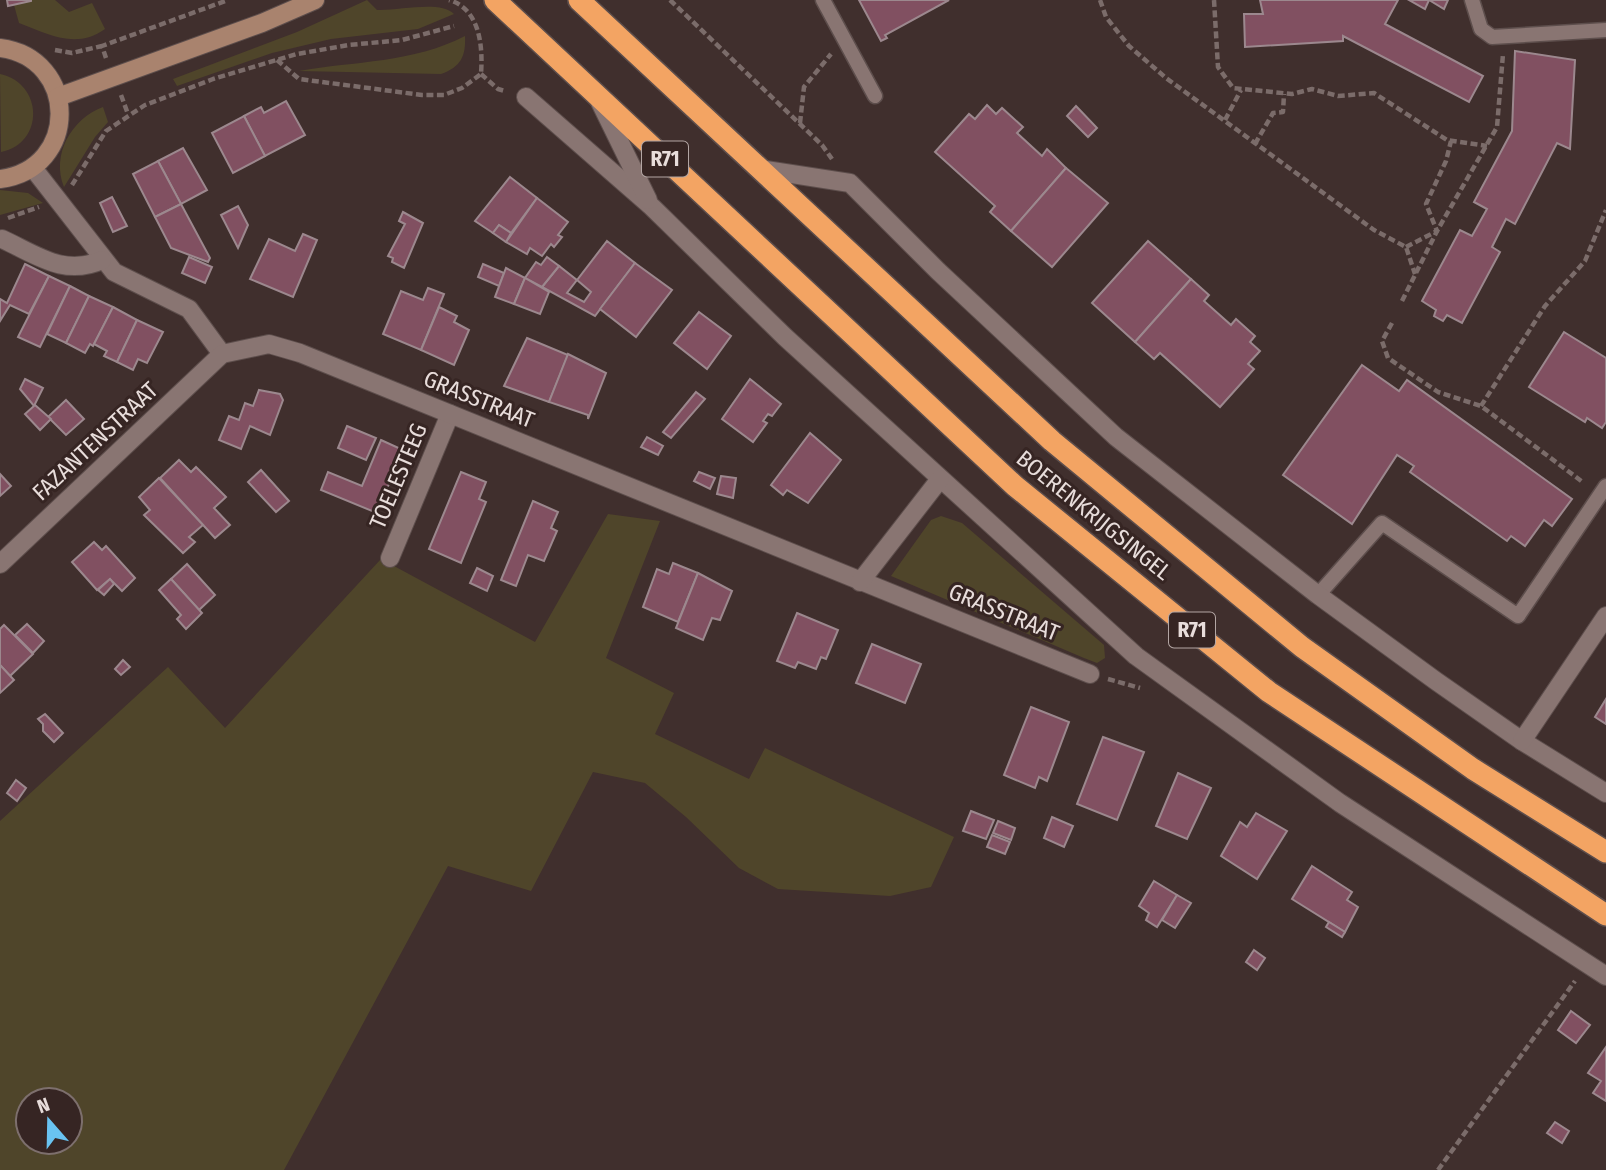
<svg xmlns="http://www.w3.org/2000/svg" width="1606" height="1170" font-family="'Fira Sans Condensed',sans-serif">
  <rect width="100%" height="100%" fill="#402f2d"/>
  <g fill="#4f452a" fill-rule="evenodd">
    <path d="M31,0H55L69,12L92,3L105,29C76,50 48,34 19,23L14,5Z"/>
    <path d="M367,0L377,10C399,11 440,0 454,14L418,29L331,39L272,53L177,86L173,79L297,32Z"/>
    <path d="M465,36C466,56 461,67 441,74L299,71C355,61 413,63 465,36Z"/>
    <path d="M0,74C43,83 45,143 1,152Z"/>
    <path d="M103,107L108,122L95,137L64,187C51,155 71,119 103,107Z"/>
    <path d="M0,190L28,193L43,203L0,215Z"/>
    <path d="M608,514L660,521L606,658L674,693L655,734L749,779L765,748L954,837L931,887L890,896L778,889L739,868L686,817L645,783L593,772L531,891L448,866L284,1170H0V821L168,667L225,728L381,559L535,642ZM28,1100H70V1142H28Z"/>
    <path d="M941,516L962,523L1104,645L1105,658L1097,663L1084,658L891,576L931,520Z"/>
  </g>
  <g fill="#815061" stroke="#9c888e" stroke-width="2" fill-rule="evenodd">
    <path d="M7,0H31V1L8,6Z"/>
    <path d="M859,0H949L885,35L887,38L881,41Z"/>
    <path d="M1260,0H1398L1385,24L1483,76L1469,102L1343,36V41L1245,47L1244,14H1263Z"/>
    <path d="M1409,0H1448L1444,9L1429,0L1425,9Z"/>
    <path d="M1515,51L1575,60L1570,149L1557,143L1515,224L1506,219L1492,247L1500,252L1462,323L1447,315L1443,321L1434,316L1436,310L1422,301L1460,230L1472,236L1487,209L1474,202L1512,131Z"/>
    <path d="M286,101L305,135L265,156L244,116L261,107L264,113Z"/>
    <path d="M987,105L996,114L1002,108L1023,127L1017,133L1042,156L1047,149L1066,168L1011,231L990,212L995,206L935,152L969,114L975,119Z"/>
    <path d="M1076,106L1097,128L1088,137L1067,116Z"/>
    <path d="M244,116L265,156L233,173L212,133Z"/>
    <path d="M183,148L207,190L181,204L158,161Z"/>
    <path d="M158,161L181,204L155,217L133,174Z"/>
    <path d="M1066,168L1108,203L1052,267L1011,231Z"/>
    <path d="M510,177L537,198L511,233L499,225L493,233L475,221Z"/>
    <path d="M112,197L127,226L113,232L100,203Z"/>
    <path d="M537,198L568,222L558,235L562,237L554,247L551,244L542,256L530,248L527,254L506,242Z"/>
    <path d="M181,204L210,258L208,262L171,248L155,217Z"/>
    <path d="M238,206L248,225L238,248L221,215Z"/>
    <path d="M403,212L423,223L404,268L392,262L393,258L388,256L405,224L399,221Z"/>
    <path d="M499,225L511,233L506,242L493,233Z"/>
    <path d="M303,234L317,240L293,297L250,279L269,239L295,251Z"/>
    <path d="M607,241L635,263L595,316L542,287L559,266L577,280ZM577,280L591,292L584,302L567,293Z"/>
    <path d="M1148,241L1191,279L1135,342L1092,303Z"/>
    <path d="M189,257L212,267L205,283L182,273Z"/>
    <path d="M547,257L559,266L542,287L525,278L536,262L541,265Z"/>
    <path d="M635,263L672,290L636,337L600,309Z"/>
    <path d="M25,264L49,276L29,314L10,305L0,321V299L7,303Z"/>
    <path d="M483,264L504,273L499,286L478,277Z"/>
    <path d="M506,268L525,278L514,304L495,297Z"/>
    <path d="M49,276L70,286L40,347L18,337Z"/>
    <path d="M525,278L549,292L540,314L514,304Z"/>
    <path d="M1191,279L1209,295L1204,301L1231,325L1236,319L1255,336L1250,342L1260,351L1248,364L1254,369L1220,407L1160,353L1154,359L1135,342Z"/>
    <path d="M70,286L89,296L66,343L47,334Z"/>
    <path d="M428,288L444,294L421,350L383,334L401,291L423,300Z"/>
    <path d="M89,296L113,307L93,346L90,344L85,353L66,343Z"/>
    <path d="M113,307L137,320L117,362L104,356L107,351L94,344Z"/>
    <path d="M439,307L457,316L454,322L469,330L454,365L421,350Z"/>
    <path d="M699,312L731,336L707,369L674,343Z"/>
    <path d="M137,320L163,332L147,363L138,359L133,370L117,362Z"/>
    <path d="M1564,332L1606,358V422L1602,428L1587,418L1585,422L1529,387Z"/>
    <path d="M527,338L568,355L549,402L504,386Z"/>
    <path d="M568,354L606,373L588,419V415L549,402Z"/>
    <path d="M1362,365L1399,391L1407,380L1572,499L1552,526L1544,520L1525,546L1511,536L1507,541L1410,472L1414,466L1397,455L1352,524L1283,475Z"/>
    <path d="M25,379L43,388L34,406L20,389Z"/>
    <path d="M750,379L781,404L772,416L768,414L763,421L767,423L753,442L722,419Z"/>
    <path d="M259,390L280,394L283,400L270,435L250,426L241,449L219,440L229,416L239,420L245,403L253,406Z"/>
    <path d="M696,392L705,399L671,438L663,432Z"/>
    <path d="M66,400L84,419L66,435L48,417Z"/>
    <path d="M35,405L51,419L40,430L25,414Z"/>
    <path d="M347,426L376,438L366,460L338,448Z"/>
    <path d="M810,433L841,460L808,503L787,490L783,495L771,485Z"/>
    <path d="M647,437L663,446L658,455L641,447Z"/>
    <path d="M381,440L403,450L377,513L321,490L328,472L362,486Z"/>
    <path d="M179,460L191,472L196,467L226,497L214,508L230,525L215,538L160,478Z"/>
    <path d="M261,470L289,501L276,512L248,482Z"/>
    <path d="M461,472L486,482L479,499L486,502L461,563L429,549Z"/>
    <path d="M699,472L715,478L710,489L694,481Z"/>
    <path d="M0,474L11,486L0,496Z"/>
    <path d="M721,476L736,478L733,498L717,494Z"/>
    <path d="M159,478L203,525L189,537L195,542L183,553L144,515L150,510L139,497Z"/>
    <path d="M533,501L558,512L551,528L557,531L544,561L528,555L516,586L501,580Z"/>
    <path d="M94,542L102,550L106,546L135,578L122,591L110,579L97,590L72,562Z"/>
    <path d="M673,563L698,573L678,622L643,607L657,569L669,574Z"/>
    <path d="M187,564L215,595L199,610L171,579Z"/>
    <path d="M477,568L493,576L487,591L470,583Z"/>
    <path d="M698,573L732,591L720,620L712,618L703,640L676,628Z"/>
    <path d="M110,579L114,584L104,595L98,590Z"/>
    <path d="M171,579L202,613L186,629L177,619L181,615L159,590Z"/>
    <path d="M797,613L838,630L826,659L821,657L816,669L798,662L795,668L777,661Z"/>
    <path d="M27,624L44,641L33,653L15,635Z"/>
    <path d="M4,625L33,654L10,676L0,665V629Z"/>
    <path d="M872,644L921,664L905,703L856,683Z"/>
    <path d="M123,660L130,667L121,675L115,669Z"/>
    <path d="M0,665L14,680L0,693Z"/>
    <path d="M1606,699V724L1595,717Z"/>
    <path d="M1031,707L1069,722L1047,781L1039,777L1035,788L1004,775Z"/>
    <path d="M45,714L63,733L54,742L43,731V724L38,719Z"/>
    <path d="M1103,737L1144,752L1117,820L1077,804Z"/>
    <path d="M1178,773L1211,788L1187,839L1156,826Z"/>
    <path d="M16,780L26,788L17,801L7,793Z"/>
    <path d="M971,811L994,820L986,839L963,831Z"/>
    <path d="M1256,813L1287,831L1257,879L1221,856L1240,822L1247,827Z"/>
    <path d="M1052,817L1073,826L1064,847L1044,838Z"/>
    <path d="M998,821L1015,828L1011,840L993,833Z"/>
    <path d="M992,835L1010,842L1005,854L987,847Z"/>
    <path d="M1312,866L1352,892L1347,900L1358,907L1345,932L1292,899Z"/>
    <path d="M1154,881L1177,895L1157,927L1146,920L1149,913L1139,906Z"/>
    <path d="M1177,895L1191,903L1175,928L1162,920Z"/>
    <path d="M1329,922L1345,932L1342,937L1326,927Z"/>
    <path d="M1254,950L1265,958L1257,970L1246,962Z"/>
    <path d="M1571,1011L1590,1025L1576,1043L1558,1030Z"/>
    <path d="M1606,1047V1101L1593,1093L1601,1081L1588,1073Z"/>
    <path d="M1555,1122L1569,1131L1562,1143L1547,1133Z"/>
  </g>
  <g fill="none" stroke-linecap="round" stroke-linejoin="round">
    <defs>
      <g id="lane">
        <path d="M823,0L875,96"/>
        <path d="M1472,0L1481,29L1492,37L1606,30"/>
        <path d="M1318,595L1382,523L1518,616L1606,486"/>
      </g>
      <g id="street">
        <path d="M526,97L652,207L785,337L1136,656L1340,803L1606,976"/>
        <path d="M600,102L648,200"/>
        <path d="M33,168L114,272L189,309L222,354"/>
        <path d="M760,169L850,183L938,271L1116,437L1318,595L1436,681L1522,741L1606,793"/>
        <path d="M2,239C37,255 64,277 102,260"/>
        <path d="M390,558L450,414"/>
        <path d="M0,564L222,354L269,344L300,353L1090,674"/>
        <path d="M860,582L940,479"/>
        <path d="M1522,741L1606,616"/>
      </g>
      <g id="secondary">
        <path d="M0,48C79,58 80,169 0,179"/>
        <path d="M58,97L262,23L315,0"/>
      </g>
      <g id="highway">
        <path d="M495,0L1015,486L1269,692L1606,915"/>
        <path d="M579,0L1052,441L1302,647L1473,769L1606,852"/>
      </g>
    </defs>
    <use href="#lane" stroke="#5d4e4c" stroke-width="17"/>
    <use href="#street" stroke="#5d4e4c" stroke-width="20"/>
    <use href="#secondary" stroke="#5d4e4c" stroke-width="20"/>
    <use href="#highway" stroke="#5d4e4c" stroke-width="24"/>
    <g stroke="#7b6c6a" stroke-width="4.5" stroke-dasharray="7 3.5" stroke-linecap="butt">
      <path d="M670,0L822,145L832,159"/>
      <path d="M1100,0L1106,17L1129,46L1166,78L1374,230L1406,247L1415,274"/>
      <path d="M1214,0L1218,67L1233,88L1292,94L1312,89L1338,96L1374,93L1447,140L1487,146"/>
      <path d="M55,50L72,53L102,46"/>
      <path d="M106,58L102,46L228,0"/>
      <path d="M277,60L299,79L422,95H444L462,88L481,74C483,46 480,9 449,0"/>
      <path d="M481,74L498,89L505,91"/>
      <path d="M121,95L128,114"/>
      <path d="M1225,120L1241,90"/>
      <path d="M800,123L804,87L831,54"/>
      <path d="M1255,144L1273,113L1283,112L1284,94"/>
      <path d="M72,185L106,131L145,105L213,79L297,54L349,45L402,40L454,26"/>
      <path d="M8,218L39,207"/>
      <path d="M1406,247L1437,231L1426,204L1446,161L1451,141"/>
      <path d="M1402,301L1437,231L1497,127L1503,54"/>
      <path d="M1392,323L1382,341L1388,358L1438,392L1481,406L1584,483"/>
      <path d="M1481,406L1545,306L1585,261L1606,210"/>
      <path d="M1108,679L1140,688"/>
      <path d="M1438,1170L1575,981"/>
    </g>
    <use href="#lane" stroke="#897572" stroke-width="14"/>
    <use href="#street" stroke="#897572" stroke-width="18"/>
    <use href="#secondary" stroke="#a9836e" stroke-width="18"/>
    <use href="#highway" stroke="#f3a463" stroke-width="21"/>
  </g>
  <g text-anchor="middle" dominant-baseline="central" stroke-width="6" stroke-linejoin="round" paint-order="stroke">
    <g fill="#362523" stroke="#b3a6a4" stroke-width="2">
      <rect x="642" y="141.5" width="46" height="35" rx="5"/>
      <rect x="1169" y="612.5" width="46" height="35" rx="5"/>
    </g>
    <g font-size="21" font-weight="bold" fill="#e8dddb">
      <text x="665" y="159">R71</text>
      <text x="1192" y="630">R71</text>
    </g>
    <g font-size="23" fill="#e8dddb" stroke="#362523">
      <text transform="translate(479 399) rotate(22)">GRASSTRAAT</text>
      <text transform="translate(95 441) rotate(-43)">FAZANTENSTRAAT</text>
      <text transform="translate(398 476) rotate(-67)">TOELESTEEG</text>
      <text transform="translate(1094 515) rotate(39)">BOERENKRIJGSINGEL</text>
      <text transform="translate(1004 612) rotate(22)">GRASSTRAAT</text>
    </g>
  </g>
  <g transform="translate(49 1121) rotate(340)"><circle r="33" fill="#362523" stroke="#7d6f6d" stroke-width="2"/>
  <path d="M0-5L12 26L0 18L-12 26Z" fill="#69c3f1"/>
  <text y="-10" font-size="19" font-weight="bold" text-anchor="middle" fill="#e8dddb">N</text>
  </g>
</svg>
